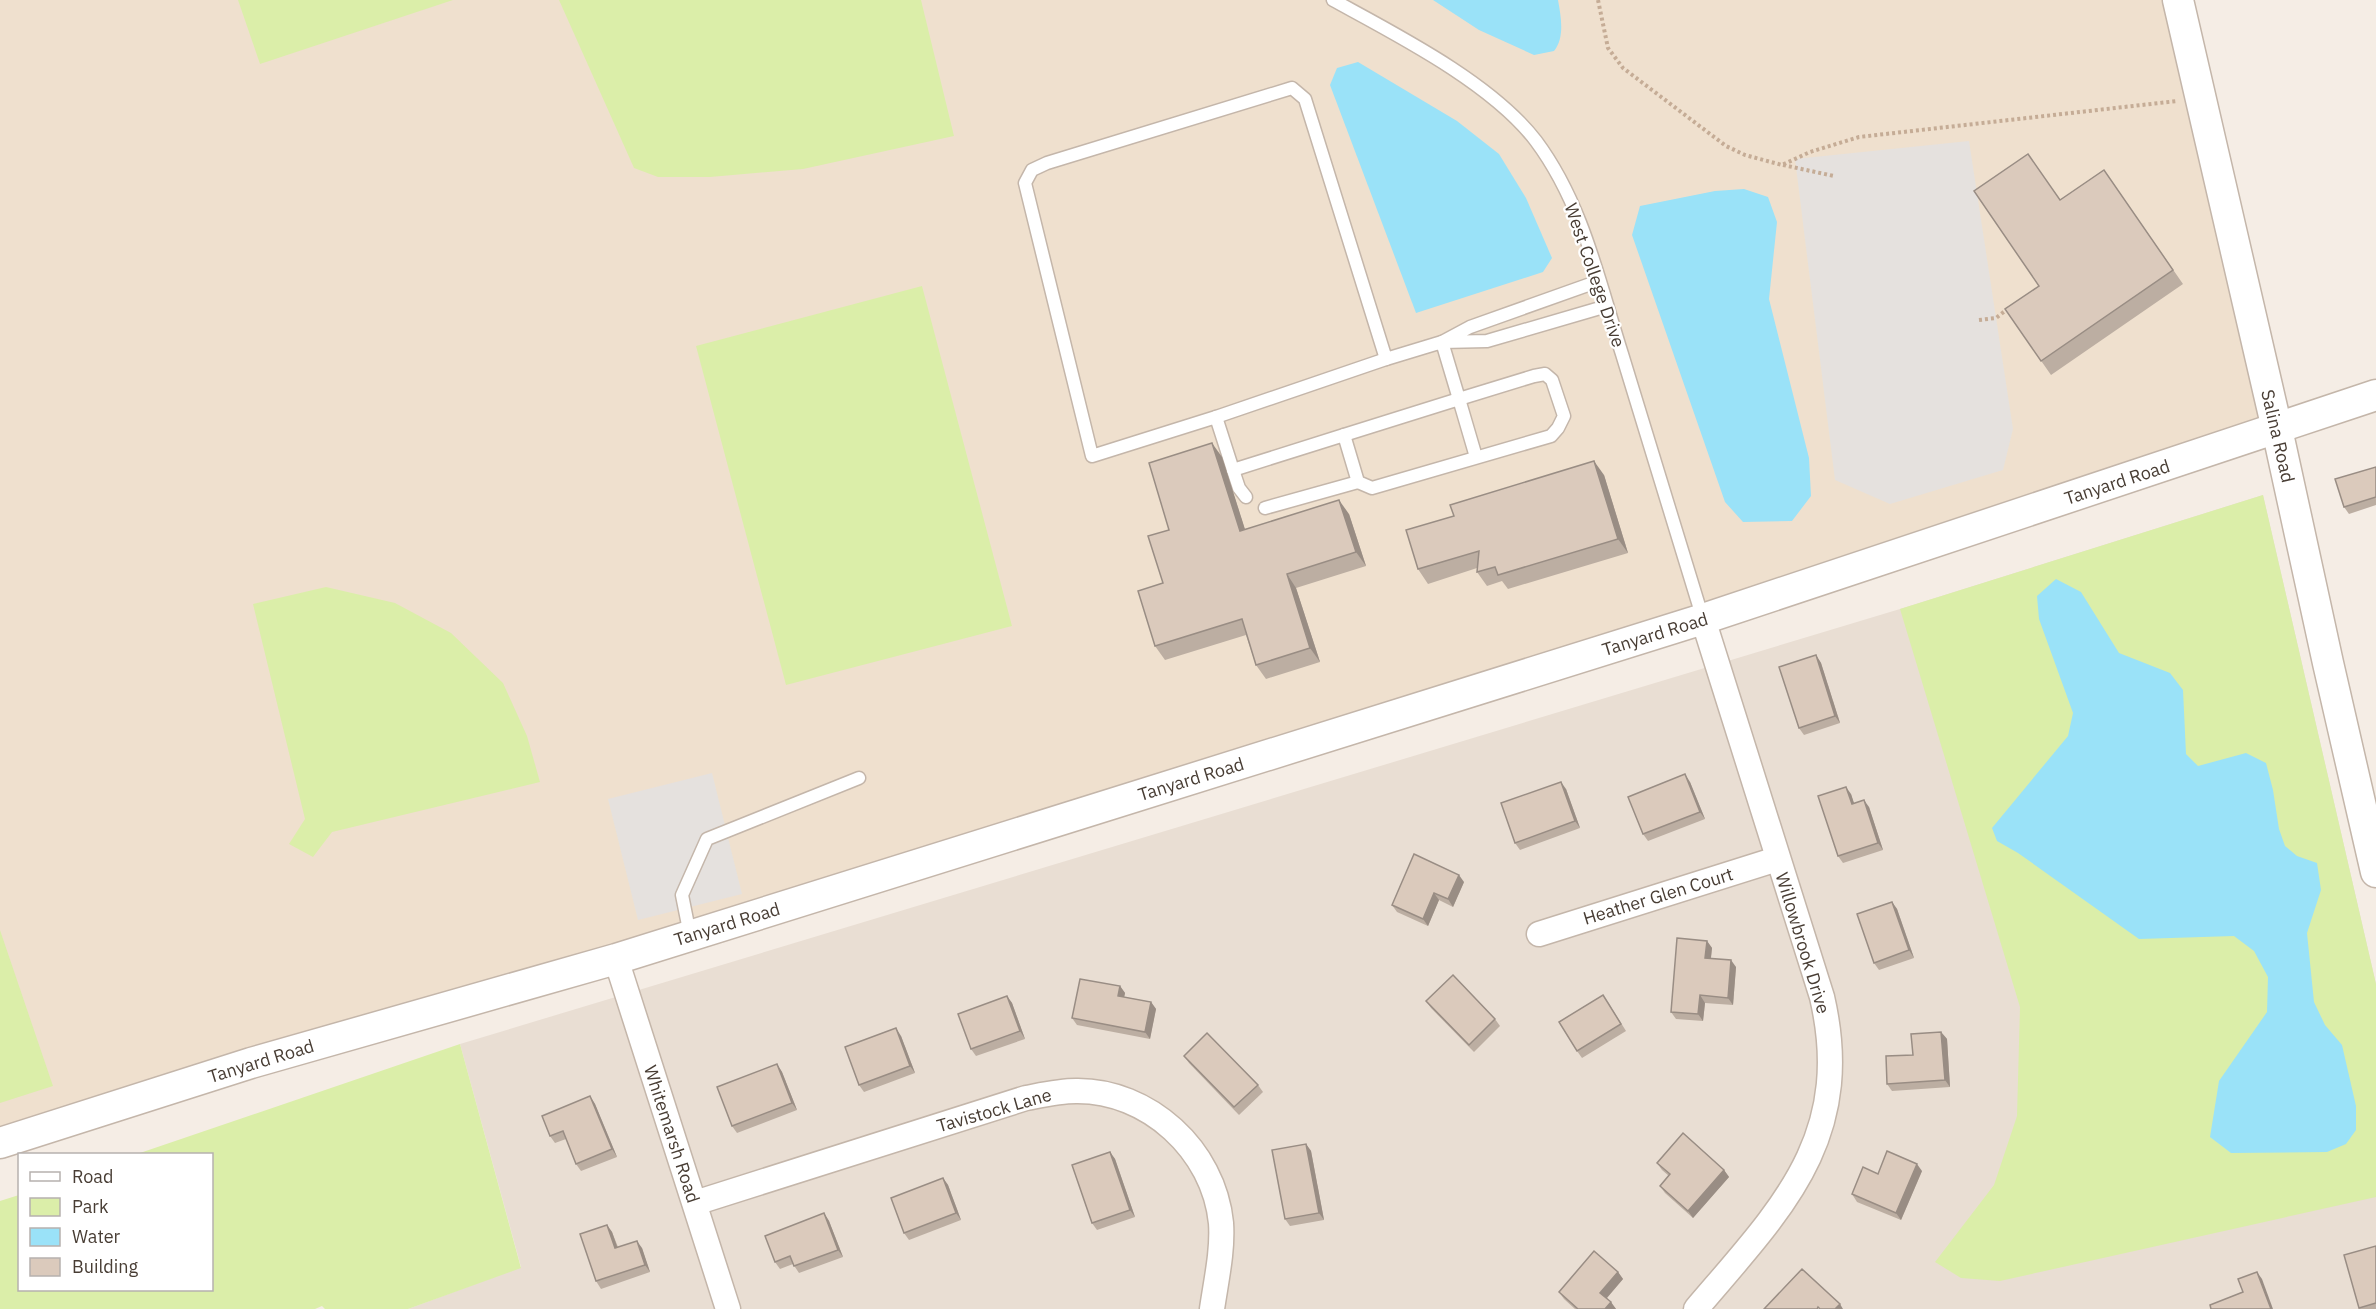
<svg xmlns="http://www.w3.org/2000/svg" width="2376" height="1309" font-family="'IBM Plex Sans',sans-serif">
  <rect width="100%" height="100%" fill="#f5ede5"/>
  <path fill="#e9ded3" d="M2263,495L2376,984V1309H408L521,1267L460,1044L1900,609Z"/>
  <path fill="#efe0ce" d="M0,0H2178L2277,429L0,1144Z"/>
  <g fill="#dbeea9">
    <path d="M238,0H453L260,64Z"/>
    <path d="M559,0H921L954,136L803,169L710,177H658L634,168Z"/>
    <path d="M922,286L1012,626L786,685L696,346Z"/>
    <path d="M2263,495L2376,984V1197L2000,1281L1961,1278L1935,1262L1994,1185L2017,1116L2020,1007L1900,609Z"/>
    <path d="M326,587L395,603L451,633L503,683L527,736L540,782L332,832L313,857L289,844L305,819L253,604Z"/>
    <path d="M0,930L53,1086L0,1103Z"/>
    <path d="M460,1044L521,1268L408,1309H325L322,1306L315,1309H0V1201L19,1195L20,1290H212V1154H137Z"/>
  </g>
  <g fill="#e5e1de">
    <path d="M1969,141L2013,429L2003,470L1890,504L1835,480L1795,159Z"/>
    <path d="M712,773L742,894L638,920L608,799Z"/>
  </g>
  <g fill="#9ae2f8">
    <path d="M1433,0H1558C1561,17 1565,37 1554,51L1534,55L1479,30Z"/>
    <path d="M1358,62L1457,121L1499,154L1526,198L1552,258L1543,272L1416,313L1330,85L1337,68Z"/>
    <path d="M1744,189L1768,197L1777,222L1769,299L1809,458L1811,496L1792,521L1743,522L1725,502L1632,235L1640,206L1715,191Z"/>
    <path d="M2056,579L2081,592L2119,653L2170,673L2183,690L2186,754L2198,766L2246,753L2266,763L2273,790L2279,829L2285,846L2297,856L2317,863L2321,890L2307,933L2314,1002L2325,1025L2342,1045L2356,1106V1130L2346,1144L2327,1152L2231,1153L2210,1137L2219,1081L2267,1012L2268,977L2254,951L2234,936L2139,939L2018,853L1997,841L1992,828L2068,736L2073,713L2039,619L2037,596Z"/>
  </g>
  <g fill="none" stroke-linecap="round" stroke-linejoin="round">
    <defs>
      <g id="service">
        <path d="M1333,0C1397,35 1492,83 1536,141C1583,204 1599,282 1622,354C1649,443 1676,531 1703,619"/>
        <path d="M1292,88L1305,99L1386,359L1442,342L1459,399L1534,376L1545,374L1552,380L1564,416L1558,428L1551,436L1372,488L1358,482L1344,435L1233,470L1216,417L1092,456L1025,183L1032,170L1047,163Z"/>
        <path d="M1599,281L1470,327L1442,342L1487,341L1607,306"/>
        <path d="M1216,417L1386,359"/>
        <path d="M1344,435L1459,399L1476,457"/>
        <path d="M1233,470L1239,488L1246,497"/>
        <path d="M1265,508L1358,482"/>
        <path d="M690,935L682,895L707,839L859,778"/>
      </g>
      <g id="minor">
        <path d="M1539,934L1777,859"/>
        <path d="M616,959L728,1309"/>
        <path d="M695,1203L1026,1098C1042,1095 1059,1091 1076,1091C1148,1090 1214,1150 1221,1223C1223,1251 1216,1281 1212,1309"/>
        <path d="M1696,1309C1780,1210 1855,1139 1822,997L1703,619"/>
      </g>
      <g id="tertiary">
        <path d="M2178,0L2277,429L2328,663L2376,872"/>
        <path d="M0,1143L251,1063L616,959L1703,619L2376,395"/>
      </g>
    </defs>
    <use href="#service" stroke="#c4b6aa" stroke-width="15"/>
    <use href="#minor" stroke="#c4b6aa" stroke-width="27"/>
    <use href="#tertiary" stroke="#c4b6aa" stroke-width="33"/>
    <g stroke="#c5ac96" stroke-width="4" stroke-dasharray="3 3" stroke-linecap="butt">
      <path d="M1598,0L1608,48L1623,68L1726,146L1745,155L1782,165L1810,152L1859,137L2177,101"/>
      <path d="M1783,165L1834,176"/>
      <path d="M1979,320L1996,318L2010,307"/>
    </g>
    <use href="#service" stroke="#fff" stroke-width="12"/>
    <use href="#minor" stroke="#fff" stroke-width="24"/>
    <use href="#tertiary" stroke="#fff" stroke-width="30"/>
  </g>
  <g fill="#bcaea2">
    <path d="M2104,170L2183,284L2051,375L2005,309L2039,286L2060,200Z"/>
    <path d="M1222,457L1245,530L1349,514L1366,566L1296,588L1320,662L1266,679L1256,665L1246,635L1165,660L1155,646L1169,530Z"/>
    <path d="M2376,467V505L2349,514L2344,507Z"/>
    <path d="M1604,475L1628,553L1508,589L1502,581L1487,586L1477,572V568L1428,584L1418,569Z"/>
    <path d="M1816,655L1821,663L1840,723L1804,735L1799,728Z"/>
    <path d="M1690,782L1705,819L1648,841L1643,834Z"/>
    <path d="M1566,789L1580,828L1520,850L1515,843Z"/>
    <path d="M1851,794L1854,804L1869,807L1883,850L1843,863L1838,856Z"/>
    <path d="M1464,882L1453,907L1439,900L1428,926L1397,912L1392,905Z"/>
    <path d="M1892,902L1897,909L1914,958L1879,970L1874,963Z"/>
    <path d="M1707,941L1712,948L1711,958L1736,967L1733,1005L1705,1003L1703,1021L1676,1019L1671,1012Z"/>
    <path d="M1120,986L1125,993L1124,997L1151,1002L1156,1009L1150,1039L1077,1025L1072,1018Z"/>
    <path d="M1007,996L1012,1003L1025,1039L976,1056L971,1049Z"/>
    <path d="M1426,1001L1495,1019L1500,1026L1474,1052L1431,1008Z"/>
    <path d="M1608,1002L1626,1031L1582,1058L1577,1051Z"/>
    <path d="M1941,1032L1947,1039L1950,1087L1892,1091L1887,1084L1913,1055Z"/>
    <path d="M901,1036L915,1073L864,1092L859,1085Z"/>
    <path d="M1184,1056L1258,1085L1263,1092L1239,1115L1189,1063Z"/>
    <path d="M777,1064L782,1072L797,1110L737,1133L732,1126Z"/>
    <path d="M590,1096L595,1104L617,1157L581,1171L576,1164L566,1139L555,1143L550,1136Z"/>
    <path d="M1306,1144L1311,1151L1324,1220L1290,1226L1285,1219Z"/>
    <path d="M1110,1152L1115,1159L1135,1217L1097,1230L1092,1223Z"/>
    <path d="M1657,1163L1724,1170L1729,1177L1693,1218L1665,1193L1660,1186L1669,1176L1662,1170Z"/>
    <path d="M1922,1171L1901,1220L1857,1202L1852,1194L1878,1174Z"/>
    <path d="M943,1178L948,1185L961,1220L909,1240L904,1233Z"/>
    <path d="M824,1213L829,1221L843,1257L799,1273L793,1264L780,1269L775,1262Z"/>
    <path d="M607,1225L612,1232L618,1247L642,1248L650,1272L601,1289L596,1281Z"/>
    <path d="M2376,1246V1309H2359V1308Z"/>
    <path d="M1618,1272L1623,1279L1607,1298L1616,1309H1575L1564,1299L1559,1292Z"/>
  </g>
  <g fill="#998d84">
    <path d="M1212,443L1222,457L1250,545L1240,531Z"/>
    <path d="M1594,461L1604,475L1628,553L1618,539Z"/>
    <path d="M1339,500L1349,514L1366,566L1356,552Z"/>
    <path d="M1287,574L1296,588L1320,662L1310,648Z"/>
    <path d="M1816,655L1821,663L1840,723L1835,716Z"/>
    <path d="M1685,774L1690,782L1705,819L1700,812Z"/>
    <path d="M1561,782L1566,789L1580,828L1575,821Z"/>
    <path d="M1846,787L1851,794L1857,812L1852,804Z"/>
    <path d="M1864,800L1869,807L1883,850L1878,843Z"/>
    <path d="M1459,875L1464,882L1453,907L1448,899Z"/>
    <path d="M1434,893L1439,900L1428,926L1423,919Z"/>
    <path d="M1892,902L1897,909L1914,958L1909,950Z"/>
    <path d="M1707,941L1712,948L1710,965L1705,958Z"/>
    <path d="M1731,960L1736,967L1733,1005L1728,998Z"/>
    <path d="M1120,986L1125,993L1123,1003L1118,996Z"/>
    <path d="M1700,995L1705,1003L1703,1021L1698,1014Z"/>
    <path d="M1007,996L1012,1003L1025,1039L1020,1031Z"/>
    <path d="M1151,1002L1156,1009L1150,1039L1145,1032Z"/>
    <path d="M896,1028L901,1036L915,1073L910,1066Z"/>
    <path d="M1941,1032L1947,1039L1950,1087L1945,1080Z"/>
    <path d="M777,1064L782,1072L797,1110L792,1103Z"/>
    <path d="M590,1096L595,1104L617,1157L612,1149Z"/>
    <path d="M1306,1144L1311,1151L1324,1220L1319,1213Z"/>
    <path d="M1110,1152L1115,1159L1135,1217L1130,1210Z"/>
    <path d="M1917,1164L1922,1171L1901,1220L1896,1213Z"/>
    <path d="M1724,1170L1729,1177L1693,1218L1688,1211Z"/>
    <path d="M943,1178L948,1185L961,1220L956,1213Z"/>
    <path d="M824,1213L829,1221L843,1257L838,1250Z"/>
    <path d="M607,1225L612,1232L620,1255L615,1248Z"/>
    <path d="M637,1241L642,1248L650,1272L645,1265Z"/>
    <path d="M1618,1272L1623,1279L1605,1300L1600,1293Z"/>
    <path d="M2257,1272L2262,1279L2273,1309H2271Z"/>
    <path d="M1611,1302L1616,1309H1605Z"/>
    <path d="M1840,1304L1843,1309H1835Z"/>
  </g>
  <g fill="#dbcabc" stroke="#998d84" stroke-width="1.5">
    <path d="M2028,154L2060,200L2104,170L2173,270L2041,361L2005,309L2039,286L1974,191Z"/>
    <path d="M1212,443L1240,531L1339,500L1356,552L1287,574L1310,648L1256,665L1242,619L1155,646L1138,591L1163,583L1148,536L1169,530L1149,463Z"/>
    <path d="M1594,461L1618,539L1498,575L1495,567L1477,572L1479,551L1418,569L1406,530L1454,516L1450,505Z"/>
    <path d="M2376,467V497L2344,507L2335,479Z"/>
    <path d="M1816,655L1835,716L1799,728L1779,667Z"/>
    <path d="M1685,774L1700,812L1643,834L1628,797Z"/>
    <path d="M1561,782L1575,821L1515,843L1501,803Z"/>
    <path d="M1846,787L1852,804L1864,800L1878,843L1838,856L1818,796Z"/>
    <path d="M1414,854L1459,875L1448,899L1434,893L1423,919L1392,905Z"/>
    <path d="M1892,902L1909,950L1874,963L1857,914Z"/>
    <path d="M1677,938L1707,941L1705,958L1731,960L1728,998L1700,995L1698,1014L1671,1012Z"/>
    <path d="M1453,975L1495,1019L1469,1045L1426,1001Z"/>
    <path d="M1080,979L1120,986L1118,996L1151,1002L1145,1032L1072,1018Z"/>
    <path d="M1603,995L1621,1024L1577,1051L1559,1022Z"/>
    <path d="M1007,996L1020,1031L971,1049L958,1014Z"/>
    <path d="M896,1028L910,1066L859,1085L845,1047Z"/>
    <path d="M1941,1032L1945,1080L1887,1084L1886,1056L1913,1055L1911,1034Z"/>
    <path d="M1207,1033L1258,1085L1234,1107L1184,1056Z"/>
    <path d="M777,1064L792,1103L732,1126L717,1087Z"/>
    <path d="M590,1096L612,1149L576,1164L563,1131L550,1136L542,1116Z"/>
    <path d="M1683,1133L1724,1170L1688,1211L1660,1186L1670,1174L1657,1163Z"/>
    <path d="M1306,1144L1319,1213L1285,1219L1272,1150Z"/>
    <path d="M1887,1151L1917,1164L1896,1213L1852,1194L1863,1167L1878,1174Z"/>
    <path d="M1110,1152L1130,1210L1092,1223L1072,1165Z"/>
    <path d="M943,1178L956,1213L904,1233L891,1198Z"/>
    <path d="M824,1213L838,1250L794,1266L790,1256L775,1262L765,1236Z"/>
    <path d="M607,1225L615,1248L637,1241L645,1265L596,1281L580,1234Z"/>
    <path d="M2376,1246V1303L2359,1308L2344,1255Z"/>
    <path d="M1594,1251L1618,1272L1600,1293L1611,1302L1605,1309H1578L1559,1292Z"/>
    <path d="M1802,1269L1840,1304L1835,1309H1820L1818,1307L1817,1309H1764Z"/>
    <path d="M2257,1272L2271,1309H2211L2210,1305L2243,1292L2238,1279Z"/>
  </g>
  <g text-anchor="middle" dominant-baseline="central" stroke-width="4.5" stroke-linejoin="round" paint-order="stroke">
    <g font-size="18" fill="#483d34" stroke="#fff">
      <text transform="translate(1595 275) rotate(71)">West College Drive</text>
      <text transform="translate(2278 436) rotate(77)">Salina Road</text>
      <text transform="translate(2117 482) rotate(-18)">Tanyard Road</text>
      <text transform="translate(1655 634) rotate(-17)">Tanyard Road</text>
      <text transform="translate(1191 779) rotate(-17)">Tanyard Road</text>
      <text transform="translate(1658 896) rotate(-17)">Heather Glen Court</text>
      <text transform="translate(727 924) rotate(-17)">Tanyard Road</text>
      <text transform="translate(1803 943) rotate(73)">Willowbrook Drive</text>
      <text transform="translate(261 1061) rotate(-17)">Tanyard Road</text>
      <text transform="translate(994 1110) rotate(-16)">Tavistock Lane</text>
      <text transform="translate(672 1134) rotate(72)">Whitemarsh Road</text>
    </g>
  </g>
  <rect x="18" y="1153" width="195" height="138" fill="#ffffff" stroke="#b6b1ae" stroke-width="1.5"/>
  <rect x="30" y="1172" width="30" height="9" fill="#ffffff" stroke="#b6b1ae" stroke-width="1.5"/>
  <text x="72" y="1183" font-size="18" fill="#483d34">Road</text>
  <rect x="30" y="1198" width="30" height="18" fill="#dbeea9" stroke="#b6b1ae" stroke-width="1.5"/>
  <text x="72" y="1213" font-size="18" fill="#483d34">Park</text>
  <rect x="30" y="1228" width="30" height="18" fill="#9ae2f8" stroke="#b6b1ae" stroke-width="1.5"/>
  <text x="72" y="1243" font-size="18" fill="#483d34">Water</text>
  <rect x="30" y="1258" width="30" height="18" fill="#dbcabc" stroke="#b6b1ae" stroke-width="1.5"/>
  <text x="72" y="1273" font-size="18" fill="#483d34">Building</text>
</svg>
